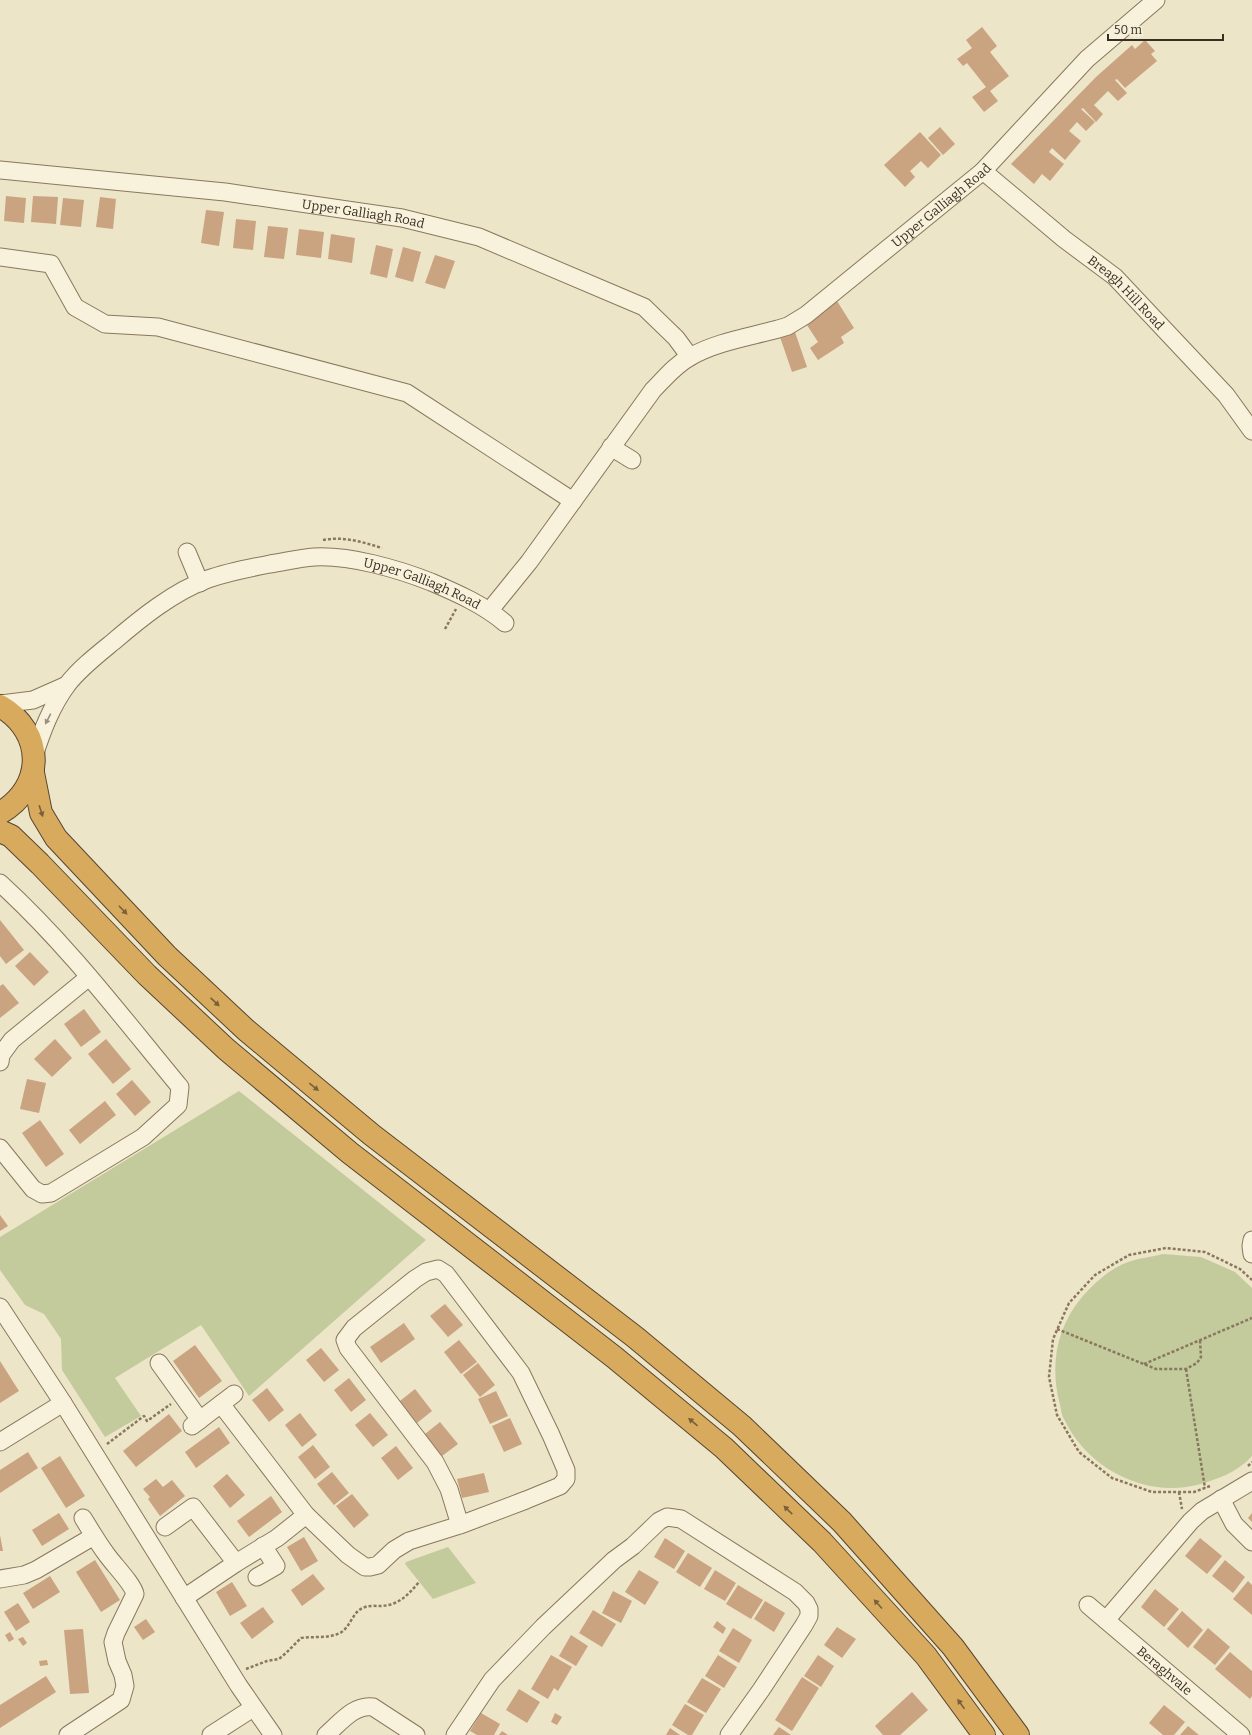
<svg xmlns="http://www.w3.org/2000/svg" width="1252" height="1735" font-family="Bitter,serif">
  <rect width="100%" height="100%" fill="#ede5c8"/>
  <g fill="#c3cb9c">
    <path d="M239,1091L426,1240L249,1396L201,1325L115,1378L141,1416L105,1437L62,1370L61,1339L44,1314L25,1305L0,1270V1237Z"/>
    <path d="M1163,1254L1201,1257L1235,1272L1252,1288V1456C1238,1472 1216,1480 1197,1485C1144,1498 1087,1468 1064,1419C1061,1414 1061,1407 1059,1401C1050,1363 1057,1327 1082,1297C1094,1283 1111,1268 1128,1262C1139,1258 1152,1257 1163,1254Z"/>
    <path d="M448,1547L476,1583L433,1599L405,1564L406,1562Z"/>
  </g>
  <g fill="#caa380">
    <path d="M982,27L997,46L990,52L1009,76L990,91L998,101L984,112L972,97L986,87L967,63L963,66L957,59L972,48L966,40Z"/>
    <path d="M1145,40L1155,51L1151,54L1157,61L1125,88L1117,79L1115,80L1127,93L1118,101L1108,91L1094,105L1103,114L1096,122L1083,108L1081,109L1095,122L1086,131L1077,122L1069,131L1081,141L1065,160L1052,148L1049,152L1064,164L1050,181L1042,174L1034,184L1011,164L1096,77L1132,45L1135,49Z"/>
    <path d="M940,127L955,144L943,155L928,138Z"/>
    <path d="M920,132L941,155L928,168L921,161L910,171L915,177L905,187L884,165Z"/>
    <path d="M6,196L26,198L24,223L4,221Z"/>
    <path d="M33,196L58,197L56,224L31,222Z"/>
    <path d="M100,197L116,199L113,229L96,227Z"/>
    <path d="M63,198L84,200L81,227L60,225Z"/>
    <path d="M206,210L224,212L219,246L201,243Z"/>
    <path d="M236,219L256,221L253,250L233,248Z"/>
    <path d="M268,226L288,228L284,259L264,257Z"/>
    <path d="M299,229L324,232L321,258L296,255Z"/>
    <path d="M331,234L355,238L352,263L328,259Z"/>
    <path d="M376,245L393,249L387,278L370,274Z"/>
    <path d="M403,247L421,252L413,282L395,277Z"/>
    <path d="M435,255L455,261L445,289L425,283Z"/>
    <path d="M837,301L854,328L841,337L844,343L818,360L810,348L818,342L805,322Z"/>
    <path d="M795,332L807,367L792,372L780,337Z"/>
    <path d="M0,920L24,950L6,964L0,956Z"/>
    <path d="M30,952L49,972L34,986L15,966Z"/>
    <path d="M3,984L19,1003L0,1018V986Z"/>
    <path d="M84,1009L101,1032L81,1047L64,1024Z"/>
    <path d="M55,1039L72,1058L52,1077L34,1059Z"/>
    <path d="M106,1039L131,1069L113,1084L88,1054Z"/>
    <path d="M27,1079L46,1083L39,1113L20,1109Z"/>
    <path d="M132,1080L151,1102L135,1116L116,1094Z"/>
    <path d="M105,1101L116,1115L80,1144L69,1130Z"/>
    <path d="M40,1120L64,1154L46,1167L22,1133Z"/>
    <path d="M0,1215L8,1226L0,1231Z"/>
    <path d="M445,1304L463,1325L448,1337L430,1316Z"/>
    <path d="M404,1323L415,1339L381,1363L370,1347Z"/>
    <path d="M459,1340L477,1362L461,1374L444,1352Z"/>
    <path d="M195,1345L222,1381L199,1398L173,1361Z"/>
    <path d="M321,1348L339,1370L324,1382L306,1360Z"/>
    <path d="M0,1361L19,1391L0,1403Z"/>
    <path d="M478,1363L495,1385L480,1397L463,1375Z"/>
    <path d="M349,1378L366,1400L351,1412L334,1390Z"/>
    <path d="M267,1388L284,1410L269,1422L252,1400Z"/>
    <path d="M415,1389L432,1411L417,1423L400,1401Z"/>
    <path d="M496,1391L508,1416L490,1424L478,1399Z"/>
    <path d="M300,1413L317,1435L302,1447L285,1425Z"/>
    <path d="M370,1413L388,1435L373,1447L355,1425Z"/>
    <path d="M169,1414L182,1431L136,1467L123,1451Z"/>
    <path d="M510,1418L522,1444L504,1452L492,1426Z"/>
    <path d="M440,1422L458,1444L442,1456L425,1434Z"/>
    <path d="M219,1427L230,1443L196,1468L185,1452Z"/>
    <path d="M313,1445L330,1467L315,1479L298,1457Z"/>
    <path d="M396,1446L413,1468L398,1480L381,1458Z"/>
    <path d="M28,1452L38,1468L0,1493V1470Z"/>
    <path d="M60,1456L85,1496L66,1508L41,1468Z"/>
    <path d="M332,1472L349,1493L334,1505L317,1484Z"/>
    <path d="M484,1473L489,1492L462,1498L457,1479Z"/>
    <path d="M227,1474L245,1495L230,1508L213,1486Z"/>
    <path d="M156,1479L163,1487L172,1480L185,1496L160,1516L148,1499L150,1497L143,1489Z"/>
    <path d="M352,1494L369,1515L354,1528L336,1506Z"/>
    <path d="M271,1496L282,1512L249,1537L237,1521Z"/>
    <path d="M59,1513L69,1529L42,1546L32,1530Z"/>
    <path d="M1252,1513V1522L1248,1518Z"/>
    <path d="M0,1535L3,1551H0Z"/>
    <path d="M304,1537L318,1561L301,1571L287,1547Z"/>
    <path d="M665,1538L685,1551L674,1569L654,1557Z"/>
    <path d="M1200,1538L1222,1556L1207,1574L1185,1556Z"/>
    <path d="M688,1553L712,1568L700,1587L676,1572Z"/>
    <path d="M95,1560L120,1600L101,1612L76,1572Z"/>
    <path d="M1225,1560L1245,1577L1233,1593L1212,1576Z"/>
    <path d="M639,1570L659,1582L645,1605L625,1592Z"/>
    <path d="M715,1570L736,1583L725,1601L704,1589Z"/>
    <path d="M313,1574L325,1589L302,1606L291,1590Z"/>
    <path d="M50,1576L60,1592L33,1609L23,1593Z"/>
    <path d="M1248,1581L1252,1585V1615L1233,1599Z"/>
    <path d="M232,1582L247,1606L230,1616L216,1592Z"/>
    <path d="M738,1585L763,1600L751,1619L726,1604Z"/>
    <path d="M1155,1589L1179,1609L1164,1627L1141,1607Z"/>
    <path d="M613,1591L632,1601L621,1623L602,1613Z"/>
    <path d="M765,1601L785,1613L774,1632L754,1619Z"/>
    <path d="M18,1603L30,1622L16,1631L4,1612Z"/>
    <path d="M263,1607L274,1622L252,1639L240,1623Z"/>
    <path d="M593,1610L616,1624L602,1647L579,1633Z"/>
    <path d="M1182,1611L1203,1630L1188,1648L1167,1629Z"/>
    <path d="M146,1619L155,1632L143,1640L134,1627Z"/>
    <path d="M717,1621L726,1628L723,1634L713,1627Z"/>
    <path d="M837,1627L856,1639L842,1658L824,1645Z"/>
    <path d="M733,1628L752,1640L739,1663L719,1651Z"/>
    <path d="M1208,1628L1230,1647L1215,1665L1193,1647Z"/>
    <path d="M83,1629L89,1693L70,1694L64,1630Z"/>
    <path d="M10,1632L14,1639L9,1642L5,1635Z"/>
    <path d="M571,1635L588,1646L576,1666L559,1656Z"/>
    <path d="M23,1637L27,1643L23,1646L18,1639Z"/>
    <path d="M1230,1652L1252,1671V1696L1250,1699L1215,1669Z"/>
    <path d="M551,1655L572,1667L558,1691L554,1688L548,1699L531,1689Z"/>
    <path d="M718,1655L737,1667L724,1688L705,1676Z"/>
    <path d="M818,1655L834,1666L821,1687L804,1676Z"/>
    <path d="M47,1660L48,1665L40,1666L39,1661Z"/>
    <path d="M46,1676L56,1692L0,1728V1705Z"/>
    <path d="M802,1677L819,1688L792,1731L775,1720Z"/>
    <path d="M702,1678L721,1689L706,1713L687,1702Z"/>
    <path d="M519,1689L540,1702L527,1723L506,1710Z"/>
    <path d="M912,1692L928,1710L900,1735H883L875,1726Z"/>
    <path d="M685,1704L704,1715L692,1735H688L672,1725Z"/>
    <path d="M1164,1705L1185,1722L1174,1735H1163L1149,1723Z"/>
    <path d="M481,1713L500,1724L494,1735H477L470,1731Z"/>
    <path d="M555,1713L562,1717L557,1725L551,1722Z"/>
    <path d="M1188,1726L1199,1735H1180Z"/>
    <path d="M779,1727L791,1735H773Z"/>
    <path d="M670,1728L680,1735H666Z"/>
    <path d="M502,1731L508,1735H499Z"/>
  </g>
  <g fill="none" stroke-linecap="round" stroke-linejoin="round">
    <defs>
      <g id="minor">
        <path id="s1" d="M0,170L225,192L402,218L479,237L644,307L676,338L690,357"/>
        <path id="s2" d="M983,171L1064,239L1115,277L1226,395L1252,431"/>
        <path d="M0,257L51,264L75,307L105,324L158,327L407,393L573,501"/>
        <path d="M611,447L632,460"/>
        <path d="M187,552L200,583"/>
        <path id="s3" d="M490,610L529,562L653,390C665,378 675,365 690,357C716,342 749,337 778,329L788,326L806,315L983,171L1087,59L1156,0"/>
        <path d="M0,704L33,700L67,685"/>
        <path id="s4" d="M34,756C42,731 51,707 67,685C79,669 97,655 113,642C141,618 173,592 208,579C228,572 249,568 270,564C284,562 299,558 314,557C350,555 398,569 431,582C457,593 484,605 505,623"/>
        <path d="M0,883C67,944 122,1017 180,1087L178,1105L143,1137L51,1193L42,1194L33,1189L0,1148"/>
        <path d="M0,1062L1,1055L12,1040L89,977"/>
        <path d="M1252,1240L1251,1246L1252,1254"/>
        <path d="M0,1307L63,1403L239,1686L273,1735"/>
        <path d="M159,1363L200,1420"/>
        <path d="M221,1404L306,1515L348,1555L365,1567H370L378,1565L394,1550L409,1541L460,1525L526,1500L560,1486L566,1479V1470L551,1435L521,1373L446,1274L438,1269L426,1272L415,1279L354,1328L345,1340L348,1348L435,1462L449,1489L460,1525"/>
        <path d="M192,1426L234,1394"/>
        <path d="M0,1442L63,1403"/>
        <path d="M1221,1499L1234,1524L1252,1542"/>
        <path d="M165,1527L193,1507L236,1563"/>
        <path d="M257,1577L276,1566L263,1546"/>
        <path d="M0,1579L24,1575L36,1570L94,1536"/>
        <path d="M184,1598L236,1563L277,1538L306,1515"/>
        <path id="s5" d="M1088,1605L1241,1735"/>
        <path d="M1106,1620L1191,1521L1202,1511L1252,1481"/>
        <path d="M68,1735L121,1700L125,1686L123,1675L117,1661L113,1642L116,1633L135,1594C133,1584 114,1565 107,1555C98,1543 91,1531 83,1518"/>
        <path d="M211,1735L253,1708"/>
        <path d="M326,1735C340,1723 354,1704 373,1707L416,1735"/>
        <path d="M455,1735L492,1680L543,1627L614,1560L633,1546L659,1521L667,1517L681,1519L795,1592L806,1603L809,1609V1616L804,1625L761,1690L729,1735"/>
      </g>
      <g id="highway">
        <path d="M0,706C45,732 45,787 0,813"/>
        <path d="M33,773L41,813L56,838L167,956L246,1030L372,1135L635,1337L742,1426L842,1522L953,1647L1018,1735"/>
        <path d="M0,831L11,836L40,864L147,975L226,1049L350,1153L614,1357L724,1448L822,1542L926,1656L984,1735"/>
      </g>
    </defs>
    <use href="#minor" stroke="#89775e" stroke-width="19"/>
    <use href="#highway" stroke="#574531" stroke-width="24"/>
    <g stroke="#89775e" stroke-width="2.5" stroke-dasharray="3 2" stroke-linecap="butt">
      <path d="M323,540C343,536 363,542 382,548"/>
      <path d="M445,629L456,609"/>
      <path d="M1057,1329L1156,1369H1186L1197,1363L1201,1357L1200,1341"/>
      <path d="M1144,1364L1252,1318"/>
      <path d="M1186,1369L1205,1488"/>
      <path d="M107,1444L144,1416L147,1421L171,1404"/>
      <path d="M1248,1466L1252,1462"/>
      <path d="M1210,1486L1194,1492H1152L1112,1478L1079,1452L1057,1415L1049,1377L1053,1339L1069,1303L1095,1275L1129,1255L1166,1248L1205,1252L1240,1269L1252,1280"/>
      <path d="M1179,1492L1182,1509"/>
      <path d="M246,1669L267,1661L279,1659L286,1653L301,1638C313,1636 328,1639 340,1633C351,1627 352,1612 363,1608C368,1605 375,1606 381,1606C399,1605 408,1595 419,1582"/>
    </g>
    <use href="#minor" stroke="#f8f1db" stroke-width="17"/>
    <use href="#highway" stroke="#d8aa5d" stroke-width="22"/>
  </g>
  <defs><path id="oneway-solid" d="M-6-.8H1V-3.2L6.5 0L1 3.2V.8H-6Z"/></defs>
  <use fill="#99907e" href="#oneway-solid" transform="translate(48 719) rotate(117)"/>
  <g fill="#796039">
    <use href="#oneway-solid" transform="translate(41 811) rotate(72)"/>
    <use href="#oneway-solid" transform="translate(123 910) rotate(46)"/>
    <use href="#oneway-solid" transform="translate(215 1002) rotate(43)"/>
    <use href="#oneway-solid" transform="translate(314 1087) rotate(39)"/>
    <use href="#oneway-solid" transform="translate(693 1422) rotate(-140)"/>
    <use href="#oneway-solid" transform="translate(788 1510) rotate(-136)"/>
    <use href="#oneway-solid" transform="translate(878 1604) rotate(-132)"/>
    <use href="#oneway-solid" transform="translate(961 1704) rotate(-126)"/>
  </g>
  <g text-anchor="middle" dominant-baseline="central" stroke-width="3.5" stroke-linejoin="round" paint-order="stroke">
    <g font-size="13" fill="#3a2e21" stroke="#f5eed8">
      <text stroke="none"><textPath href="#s3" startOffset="622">Upper Galliagh Road</textPath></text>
      <text stroke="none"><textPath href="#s1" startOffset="366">Upper Galliagh Road</textPath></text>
      <text stroke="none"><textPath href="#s2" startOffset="188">Breagh Hill Road</textPath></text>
      <text stroke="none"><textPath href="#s4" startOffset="477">Upper Galliagh Road</textPath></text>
      <text stroke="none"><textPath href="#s5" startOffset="101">Beraghvale</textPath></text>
    </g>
  </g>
  <path d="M1108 34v6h115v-6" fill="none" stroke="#3a2e21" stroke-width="2"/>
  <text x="1114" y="34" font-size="12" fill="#3a2e21" stroke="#f5eed8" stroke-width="3" paint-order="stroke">50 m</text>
</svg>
